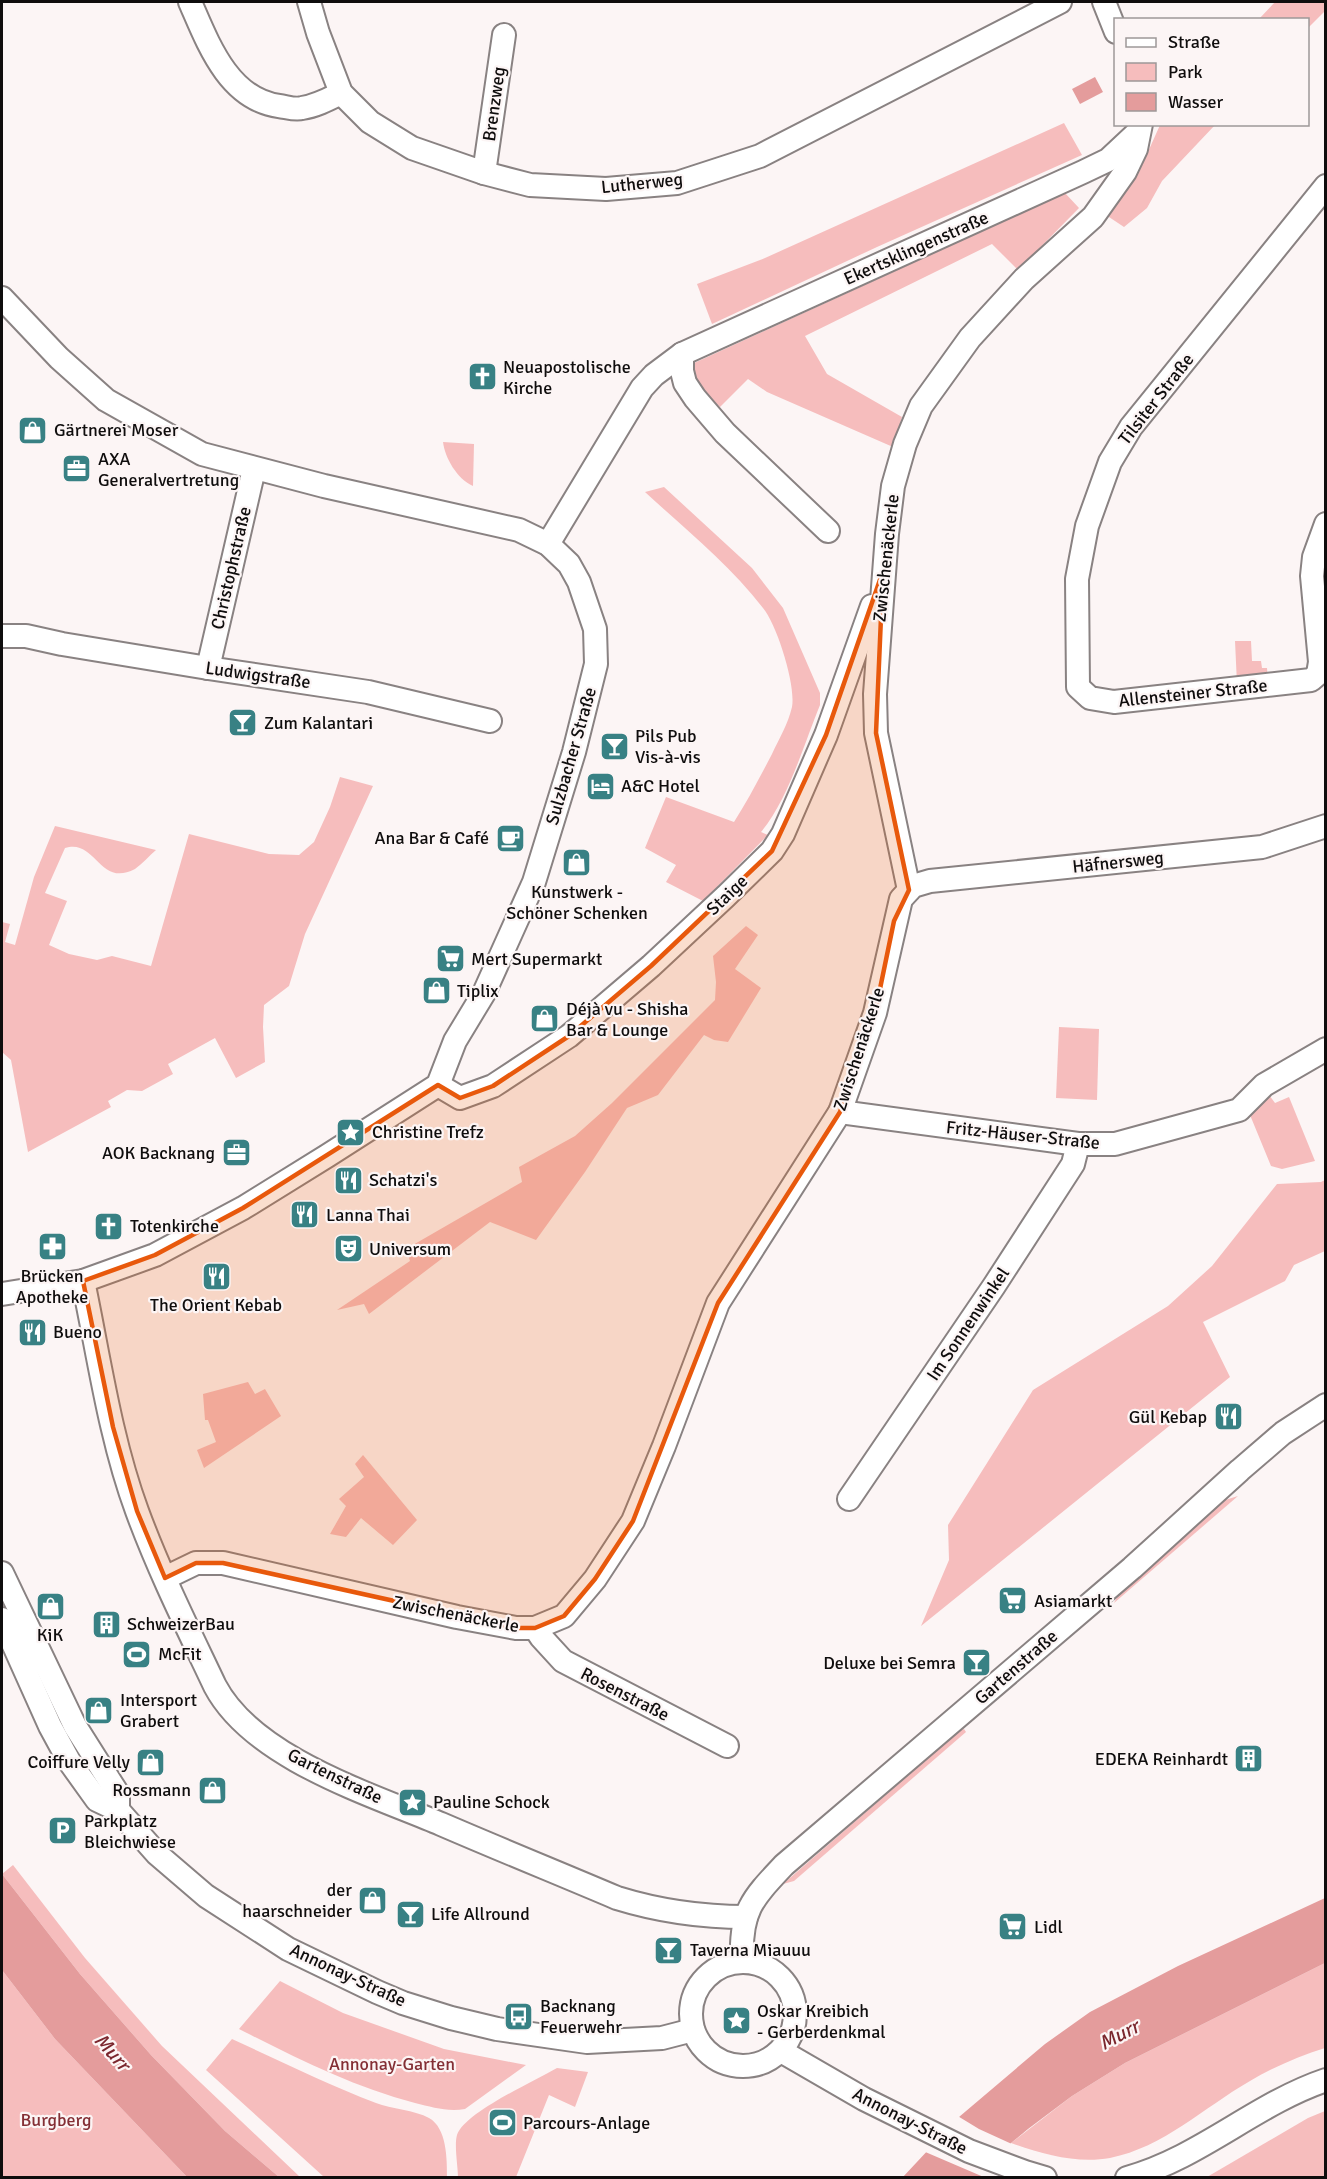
<svg xmlns="http://www.w3.org/2000/svg" width="1327" height="2179" font-family="Signika,sans-serif">
  <rect width="100%" height="100%" fill="#fcf5f5"/>
  <g fill="#f6bdbd">
    <path d="M1275,2H1325V11L1308,28V20L1259,19Z"/>
    <path d="M1064,123L1082,155L877,247L712,324L697,284L765,258Z"/>
    <path d="M1160,125H1215L1162,181L1147,208L1124,227L1106,215L1139,172Z"/>
    <path d="M1065,193L1079,208L1018,270L992,244L805,336L827,374L902,417L893,447L767,392L748,379L720,407C706,393 695,383 692,364Z"/>
    <path d="M443,442L474,444L473,486C457,479 445,458 443,442Z"/>
    <path d="M664,487L752,568L783,608L820,693V705C804,744 788,800 761,832L768,835L703,901L666,882L676,865L645,848L666,797L734,822C748,800 760,777 772,754C779,739 788,724 792,707C796,685 777,625 763,608C730,565 685,529 645,492Z"/>
    <path d="M1235,641H1251L1252,661H1261L1262,668H1267L1268,682L1237,684Z"/>
    <path d="M340,777L373,786L305,934L289,986L264,1005L263,1027L265,1062L236,1078L215,1038L168,1064L173,1074L142,1091L127,1090L108,1101L111,1107L28,1152L11,1060L2,1052V922L10,924L5,942L15,945L34,877L55,826L156,850C149,856 142,864 135,869C99,888 96,838 65,848L45,893L67,901L49,945L69,954L97,960L112,956L151,966L189,834L269,854L299,855L314,842L330,807Z"/>
    <path d="M746,926L758,935L735,969L761,988L728,1042L714,1040L704,1035L658,1095L627,1108L585,1172L536,1240L490,1222L369,1314L364,1304L337,1310L410,1261L406,1249L522,1182L519,1167L575,1136L612,1103L715,1000L716,982L713,956Z"/>
    <path d="M1059,1027L1099,1029L1097,1100L1056,1098Z"/>
    <path d="M1267,1092L1275,1103L1289,1097L1315,1161L1282,1169L1271,1166L1250,1115Z"/>
    <path d="M1325,1180V1251L1294,1265L1285,1281L1203,1322L1230,1377L921,1626L949,1560L948,1525L1033,1390L1168,1306L1212,1266L1277,1184L1321,1182Z"/>
    <path d="M248,1382L255,1394L265,1389L281,1416L204,1468L197,1450L216,1442L208,1420H205L203,1394Z"/>
    <path d="M363,1455L417,1520L393,1545L361,1518L346,1537L330,1534L346,1506L339,1499L364,1477L355,1464Z"/>
    <path d="M1238,1496L1114,1603L1120,1591L1225,1500Z"/>
    <path d="M964,1729L966,1732L794,1881L783,1884L959,1731Z"/>
    <path d="M13,1865L85,1958L162,2046L300,2177H279L225,2131L151,2055L80,1974L2,1874Z"/>
    <path d="M1325,1963V2048C1300,2056 1273,2067 1250,2081C1203,2108 1164,2147 1110,2158C1077,2164 1042,2154 1011,2143L1072,2096L1125,2063Z"/>
    <path d="M2,1970L55,2039L187,2177H2Z"/>
    <path d="M280,1981L343,2013L444,2049L526,2065L465,2109C447,2112 432,2107 415,2103C353,2087 296,2058 239,2029Z"/>
    <path d="M232,2039C280,2061 327,2084 376,2103C391,2109 415,2110 429,2118C447,2128 447,2159 447,2177H324L206,2070Z"/>
    <path d="M557,2068L588,2072L575,2107L549,2095L516,2177H458C458,2167 454,2145 457,2135C465,2112 535,2081 557,2068Z"/>
    <path d="M1325,2111V2177H1207L1308,2118Z"/>
  </g>
  <g fill="#e49c9c">
    <path d="M1095,77L1103,92L1080,104L1072,89Z"/>
    <path d="M2,1874L80,1974L151,2055L225,2131L279,2177H187L55,2039L2,1970Z"/>
    <path d="M1325,1898V1963L1125,2063L1072,2096L1028,2129L1011,2143L982,2177L902,2178L959,2117L1045,2044L1090,2012L1178,1966Z"/>
  </g>
  <path fill="#fcf5f5" d="M956,2115L979,2129L1014,2145L986,2178L923,2151Z"/>
  <g fill="none" stroke-linecap="round" stroke-linejoin="round">
    <defs>
      <g id="minor">
        <path d="M190,2C208,43 228,99 279,106C287,107 295,110 302,108C316,106 329,99 341,93"/>
        <path d="M309,2L318,33L341,93L370,122L412,148L484,173L530,185L606,189L677,183L760,156L1060,2"/>
        <path d="M1104,2L1116,32"/>
        <path d="M484,173L504,35"/>
        <path d="M1326,186L1131,427L1110,462L1087,526L1077,579L1078,687L1090,698L1114,702L1311,680L1318,674L1320,662L1312,576L1314,557L1326,524"/>
        <path d="M2,298L59,358L106,400L202,454L324,486L519,530L548,544L569,564L579,582L595,629L596,664L574,752L534,882L484,993L455,1041L438,1085L327,1156L243,1208L155,1255L83,1281L2,1294"/>
        <path d="M682,354V371L685,383L695,398L725,433L828,531"/>
        <path d="M548,544L642,388L654,375L682,354L1083,172L1108,160L1139,131"/>
        <path d="M2,636H26L62,644L208,668L368,692L490,721"/>
        <path d="M208,668L254,469"/>
        <path d="M909,890L876,733L875,694L887,534L893,486L905,444L921,406L970,338L1024,279L1093,217L1125,172L1136,149L1141,124"/>
        <path d="M438,1085L460,1098L493,1086L569,1036L651,966L726,896L772,851L783,834L826,735L872,606"/>
        <path d="M840,1112L1078,1144H1115L1239,1110L1264,1085L1326,1049"/>
        <path d="M83,1281C99,1357 110,1438 137,1511C159,1571 188,1629 215,1686C253,1758 370,1794 441,1824C499,1849 558,1873 617,1898C659,1911 702,1917 746,1917"/>
        <path d="M849,1499L994,1286L1073,1164L1078,1144"/>
        <path d="M2,1573L75,1726L118,1794V1810"/>
        <path d="M165,1578L196,1563H223L457,1617L516,1628H535L564,1616L595,1579L633,1521L664,1446L718,1303L840,1112L875,1013L901,899L913,886L930,881L1262,847L1326,826"/>
        <path d="M2,1619L50,1726L69,1761L97,1800L118,1810L157,1854L206,1896L288,1949L377,1992L403,2003L451,2018L497,2029L587,2042L662,2038L693,2030"/>
        <path d="M535,1628L541,1637L563,1661L727,1746"/>
        <path d="M742,1960C740,1911 752,1899 784,1865L1132,1568L1240,1470L1283,1433L1326,1405"/>
        <circle cx="743" cy="2014" r="52"/>
        <path d="M781,2051L864,2099L969,2151L1025,2172L1045,2178"/>
        <path d="M1127,2178C1200,2158 1255,2104 1326,2080"/>
      </g>
    </defs>
    <use href="#minor" stroke="#898282" stroke-width="26"/>
    <use href="#minor" stroke="#fff" stroke-width="22"/>
  </g>
  <path fill="#e8590c" fill-opacity="0.2" stroke="#e8590c" stroke-width="4.5" stroke-linejoin="round" d="M883,571L876,733L909,890L894,921L875,1013L840,1112L718,1303L633,1521L595,1579L564,1616L535,1628H516L223,1563H196L165,1578L137,1511L113,1427L83,1281L155,1255L243,1208L438,1085L460,1098L493,1086L569,1036L651,966L772,851L826,735Z"/>
  <defs>
    <symbol id="church-square" viewBox="-11 -11 22 22"><rect x="-9" y="-9" width="18" height="18" rx="4" fill="#388184" stroke="#fcf5f5"/><path d="M-1.2-6h2.4v3.5h3.3v2.4h-3.3V6h-2.4V-.1h-3.3v-2.4h3.3Z" fill="#fff"/></symbol>
    <symbol id="shop-square" viewBox="-11 -11 22 22"><rect x="-9" y="-9" width="18" height="18" rx="4" fill="#388184" stroke="#fcf5f5"/><path d="M-5-2.5h2.3a2.7 3.5 0 0 1 5.4 0H5L5.5 6h-11ZM-1.5-2.5h3a1.5 2.3 0 0 0-3 0Z" fill="#fff"/></symbol>
    <symbol id="office-square" viewBox="-11 -11 22 22"><rect x="-9" y="-9" width="18" height="18" rx="4" fill="#388184" stroke="#fcf5f5"/><path d="M-6-3h4V-5.5h4V-3h4V5H-6ZM-1-4.5V-3h2v-1.5ZM-6 0V1H6V0Z" fill="#fff"/></symbol>
    <symbol id="bar-square" viewBox="-11 -11 22 22"><rect x="-9" y="-9" width="18" height="18" rx="4" fill="#388184" stroke="#fcf5f5"/><path d="M-6-5H6L.8 .8V4.5H3.5V6h-7V4.5H-.8V.8Z" fill="#fff"/></symbol>
    <symbol id="hotel-square" viewBox="-11 -11 22 22"><rect x="-9" y="-9" width="18" height="18" rx="4" fill="#388184" stroke="#fcf5f5"/><path d="M-6-4.5h1.5V1H6V5H4.5V3h-9V5H-6ZM-4 0a1.8 1.8 0 1 1 3.6 0ZM.5 0V-2.5h3Q6-2.5 6 0Z" fill="#fff"/></symbol>
    <symbol id="cafe-square" viewBox="-11 -11 22 22"><rect x="-9" y="-9" width="18" height="18" rx="4" fill="#388184" stroke="#fcf5f5"/><path d="M-5.5-4.5H6V0H3Q3 3.5 0 3.5H-2.5Q-5.5 3.5-5.5 0ZM3-3.2v2h1.7v-2ZM-6 4.5H4V6H-6Z" fill="#fff"/></symbol>
    <symbol id="supermarket-square" viewBox="-11 -11 22 22"><rect x="-9" y="-9" width="18" height="18" rx="4" fill="#388184" stroke="#fcf5f5"/><path d="M-6-5.5h2.5l.6 2H6L4.5 2H-2.5L-4.4-4H-6ZM-1.5 3.2a1.3 1.3 0 1 0 .1 0ZM3 3.2a1.3 1.3 0 1 0 .1 0Z" fill="#fff"/></symbol>
    <symbol id="sight-square" viewBox="-11 -11 22 22"><rect x="-9" y="-9" width="18" height="18" rx="4" fill="#388184" stroke="#fcf5f5"/><path d="M0-6L1.8-2.2L6-1.7L2.9 1.2L3.7 5.4L0 3.3L-3.7 5.4L-2.9 1.2L-6-1.7L-1.8-2.2Z" fill="#fff"/></symbol>
    <symbol id="restaurant-square" viewBox="-11 -11 22 22"><rect x="-9" y="-9" width="18" height="18" rx="4" fill="#388184" stroke="#fcf5f5"/><path d="M-5-6h1v4h1v-4h1v4h1v-4h1v5L-1.5 .5V6h-2V.5L-5-1ZM5-6V6H3V1.5H1.5Q1.5-4 5-6Z" fill="#fff"/></symbol>
    <symbol id="pharmacy-square" viewBox="-11 -11 22 22"><rect x="-9" y="-9" width="18" height="18" rx="4" fill="#388184" stroke="#fcf5f5"/><path d="M-2-6h4v4h4v4h-4v4h-4v-4h-4v-4h4Z" fill="#fff"/></symbol>
    <symbol id="theatre-square" viewBox="-11 -11 22 22"><rect x="-9" y="-9" width="18" height="18" rx="4" fill="#388184" stroke="#fcf5f5"/><path d="M-5-5.5Q0-4 5-5.5V0Q5 5 0 6Q-5 5-5 0ZM-3.3-2.5H-1v1.5H-3.3ZM1-2.5H3.3v1.5H1ZM-2.8 1Q0 5.5 2.8 1Z" fill="#fff"/></symbol>
    <symbol id="building-square" viewBox="-11 -11 22 22"><rect x="-9" y="-9" width="18" height="18" rx="4" fill="#388184" stroke="#fcf5f5"/><path d="M-4-6H4V6H1V3H-1V6H-4ZM-2.5-4.3h1.7v1.8h-1.7ZM.8-4.3h1.7v1.8H.8ZM-2.5-1h1.7V.8h-1.7ZM.8-1h1.7V.8H.8Z" fill="#fff"/></symbol>
    <symbol id="stadium-square" viewBox="-11 -11 22 22"><rect x="-9" y="-9" width="18" height="18" rx="4" fill="#388184" stroke="#fcf5f5"/><path d="M0-5a6.5 5 0 1 0 0 10a6.5 5 0 1 0 0-10ZM-3.5-1.8h7v3.6h-7Z" fill="#fff"/></symbol>
    <symbol id="parking-square" viewBox="-11 -11 22 22"><rect x="-9" y="-9" width="18" height="18" rx="4" fill="#388184" stroke="#fcf5f5"/><path d="M-3.5-5.5H1a3.5 3.5 0 0 1 0 7H-1V5.5H-3.5ZM-1-3.4V-.6H.8a1.4 1.4 0 0 0 0-2.8Z" fill="#fff"/></symbol>
    <symbol id="bus-square" viewBox="-11 -11 22 22"><rect x="-9" y="-9" width="18" height="18" rx="4" fill="#388184" stroke="#fcf5f5"/><path d="M-5-6H5V4H4V6H2V4H-2V6H-4V4H-5ZM-3.5-4V0h7V-4ZM-3.5 1.2v1.5H-2V1.2ZM2 1.2v1.5H3.5V1.2Z" fill="#fff"/></symbol>
  </defs>
  <g fill-rule="evenodd">
    <use href="#church-square" x="466" y="360" width="33" height="33"/>
    <use href="#shop-square" x="16" y="414" width="33" height="33"/>
    <use href="#office-square" x="60" y="452" width="33" height="33"/>
    <use href="#bar-square" x="226" y="706" width="33" height="33"/>
    <use href="#bar-square" x="598" y="730" width="33" height="33"/>
    <use href="#hotel-square" x="584" y="770" width="33" height="33"/>
    <use href="#cafe-square" x="494" y="822" width="33" height="33"/>
    <use href="#shop-square" x="560" y="846" width="33" height="33"/>
    <use href="#supermarket-square" x="434" y="942" width="33" height="33"/>
    <use href="#shop-square" x="420" y="974" width="33" height="33"/>
    <use href="#shop-square" x="528" y="1002" width="33" height="33"/>
    <use href="#sight-square" x="334" y="1116" width="33" height="33"/>
    <use href="#office-square" x="220" y="1136" width="33" height="33"/>
    <use href="#restaurant-square" x="332" y="1164" width="33" height="33"/>
    <use href="#restaurant-square" x="288" y="1198" width="33" height="33"/>
    <use href="#church-square" x="92" y="1210" width="33" height="33"/>
    <use href="#pharmacy-square" x="36" y="1230" width="33" height="33"/>
    <use href="#theatre-square" x="332" y="1232" width="33" height="33"/>
    <use href="#restaurant-square" x="200" y="1260" width="33" height="33"/>
    <use href="#restaurant-square" x="16" y="1316" width="33" height="33"/>
    <use href="#restaurant-square" x="1212" y="1400" width="33" height="33"/>
    <use href="#supermarket-square" x="996" y="1584" width="33" height="33"/>
    <use href="#shop-square" x="34" y="1590" width="33" height="33"/>
    <use href="#building-square" x="90" y="1608" width="33" height="33"/>
    <use href="#stadium-square" x="120" y="1638" width="33" height="33"/>
    <use href="#bar-square" x="960" y="1646" width="33" height="33"/>
    <use href="#shop-square" x="82" y="1694" width="33" height="33"/>
    <use href="#building-square" x="1232" y="1742" width="33" height="33"/>
    <use href="#shop-square" x="134" y="1746" width="33" height="33"/>
    <use href="#shop-square" x="196" y="1774" width="33" height="33"/>
    <use href="#sight-square" x="396" y="1786" width="33" height="33"/>
    <use href="#parking-square" x="46" y="1814" width="33" height="33"/>
    <use href="#shop-square" x="356" y="1884" width="33" height="33"/>
    <use href="#bar-square" x="394" y="1898" width="33" height="33"/>
    <use href="#supermarket-square" x="996" y="1910" width="33" height="33"/>
    <use href="#bar-square" x="652" y="1934" width="33" height="33"/>
    <use href="#bus-square" x="502" y="2000" width="33" height="33"/>
    <use href="#sight-square" x="720" y="2004" width="33" height="33"/>
    <use href="#stadium-square" x="486" y="2106" width="33" height="33"/>
  </g>
  <g text-anchor="middle" dominant-baseline="central" stroke-width="4.5" stroke-linejoin="round" paint-order="stroke">
    <g font-size="18" fill="#0f0d0d" stroke="#fcf5f5">
      <text transform="translate(494 104) rotate(-82)">Brenzweg</text>
      <text transform="translate(642 183) rotate(-6)">Lutherweg</text>
      <text transform="translate(916 248) rotate(-24)">Ekertsklingenstraße</text>
      <text transform="translate(1156 399) rotate(-52)">Tilsiter Straße</text>
      <text transform="translate(886 558) rotate(-84)">Zwischenäckerle</text>
      <text transform="translate(231 568) rotate(-77)">Christophstraße</text>
      <text transform="translate(258 675) rotate(8)">Ludwigstraße</text>
      <text transform="translate(1193 693) rotate(-6)">Allensteiner Straße</text>
      <text transform="translate(571 756) rotate(-74)">Sulzbacher Straße</text>
      <text transform="translate(1118 862) rotate(-6)">Häfnersweg</text>
      <text transform="translate(727 895) rotate(-44)">Staige</text>
      <text transform="translate(859 1049) rotate(-72)">Zwischenäckerle</text>
      <text transform="translate(1023 1135) rotate(6)">Fritz-Häuser-Straße</text>
      <text transform="translate(968 1324) rotate(-56)">Im Sonnenwinkel</text>
      <text transform="translate(456 1614) rotate(11)">Zwischenäckerle</text>
      <text transform="translate(1016 1667) rotate(-41)">Gartenstraße</text>
      <text transform="translate(625 1694) rotate(27)">Rosenstraße</text>
      <text transform="translate(335 1776) rotate(26)">Gartenstraße</text>
      <text transform="translate(348 1975) rotate(25)">Annonay-Straße</text>
      <text transform="translate(910 2121) rotate(27)">Annonay-Straße</text>
    </g>
    <g font-size="18" fill="#0f0d0d" stroke="#fcf5f5" text-anchor="start">
      <text x="503" y="367">Neuapostolische<tspan x="503" dy="21">Kirche</tspan></text>
      <text x="54" y="430">Gärtnerei Moser</text>
      <text x="98" y="459">AXA<tspan x="98" dy="21">Generalvertretung</tspan></text>
      <text x="264" y="723">Zum Kalantari</text>
      <text x="635" y="736">Pils Pub<tspan x="635" dy="21">Vis-à-vis</tspan></text>
      <text x="621" y="786">A&amp;C Hotel</text>
      <text x="489" y="838" text-anchor="end">Ana Bar &amp; Café</text>
      <text x="577" y="892" text-anchor="middle">Kunstwerk -<tspan x="577" dy="21">Schöner Schenken</tspan></text>
      <text x="471" y="959">Mert Supermarkt</text>
      <text x="457" y="991">Tiplix</text>
      <text x="566" y="1009">Déjà vu - Shisha<tspan x="566" dy="21">Bar &amp; Lounge</tspan></text>
      <text x="372" y="1132">Christine Trefz</text>
      <text x="215" y="1153" text-anchor="end">AOK Backnang</text>
      <text x="369" y="1180">Schatzi's</text>
      <text x="326" y="1215">Lanna Thai</text>
      <text x="130" y="1226">Totenkirche</text>
      <text x="369" y="1249">Universum</text>
      <text x="52" y="1276" text-anchor="middle">Brücken<tspan x="52" dy="21">Apotheke</tspan></text>
      <text x="216" y="1305" text-anchor="middle">The Orient Kebab</text>
      <text x="53" y="1332">Bueno</text>
      <text x="1207" y="1417" text-anchor="end">Gül Kebap</text>
      <text x="1034" y="1601">Asiamarkt</text>
      <text x="127" y="1624">SchweizerBau</text>
      <text x="50" y="1635" text-anchor="middle">KiK</text>
      <text x="158" y="1654">McFit</text>
      <text x="956" y="1663" text-anchor="end">Deluxe bei Semra</text>
      <text x="120" y="1700">Intersport<tspan x="120" dy="21">Grabert</tspan></text>
      <text x="1228" y="1759" text-anchor="end">EDEKA Reinhardt</text>
      <text x="130" y="1762" text-anchor="end">Coiffure Velly</text>
      <text x="191" y="1790" text-anchor="end">Rossmann</text>
      <text x="433" y="1802">Pauline Schock</text>
      <text x="84" y="1821">Parkplatz<tspan x="84" dy="21">Bleichwiese</tspan></text>
      <text x="352" y="1890" text-anchor="end">der<tspan x="352" dy="21">haarschneider</tspan></text>
      <text x="431" y="1914">Life Allround</text>
      <text x="1034" y="1927">Lidl</text>
      <text x="690" y="1950">Taverna Miauuu</text>
      <text x="540" y="2006">Backnang<tspan x="540" dy="21">Feuerwehr</tspan></text>
      <text x="757" y="2011">Oskar Kreibich<tspan x="757" dy="21">- Gerberdenkmal</tspan></text>
      <text x="523" y="2123">Parcours-Anlage</text>
    </g>
    <g font-size="18" fill="#842f35" stroke="#fcf5f5">
      <text x="392" y="2064">Annonay-Garten</text>
      <text x="56" y="2120">Burgberg</text>
    </g>
    <g font-size="20" font-style="italic" fill="#7a262d" stroke="#fcf5f5">
      <text transform="translate(1119 2035) rotate(-28)">Murr</text>
      <text transform="translate(112 2052) rotate(48)">Murr</text>
    </g>
  </g>
  <rect width="1327" height="2179" fill="none" stroke="#0f0d0d" stroke-width="6"/>
  <rect x="1114" y="18" width="195" height="108" fill="#fcf5f5" stroke="#9d9898" stroke-width="1.5"/>
  <rect x="1126" y="38" width="30" height="9" fill="#ffffff" stroke="#9d9898" stroke-width="1.5"/>
  <text x="1168" y="48" font-size="18" fill="#0f0d0d">Straße</text>
  <rect x="1126" y="63" width="30" height="18" fill="#f6bdbd" stroke="#9d9898" stroke-width="1.5"/>
  <text x="1168" y="78" font-size="18" fill="#0f0d0d">Park</text>
  <rect x="1126" y="93" width="30" height="18" fill="#e49c9c" stroke="#9d9898" stroke-width="1.5"/>
  <text x="1168" y="108" font-size="18" fill="#0f0d0d">Wasser</text>
</svg>
